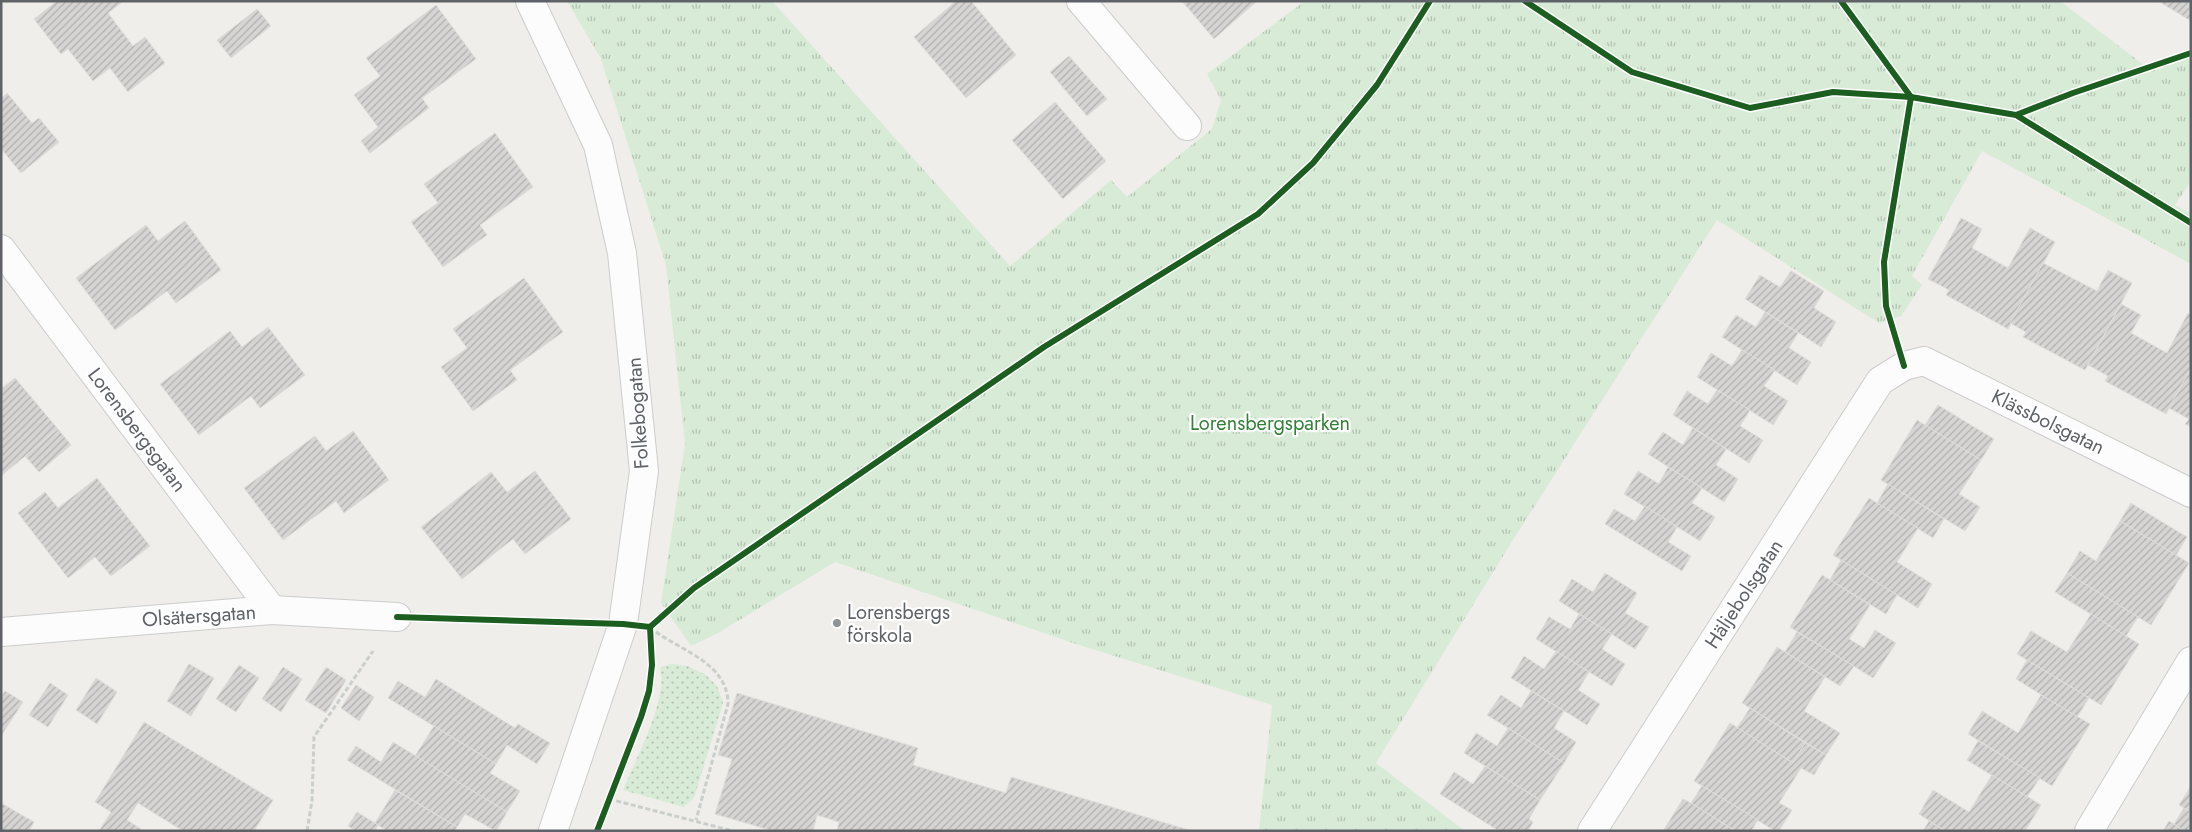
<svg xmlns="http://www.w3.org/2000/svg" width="2192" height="832" font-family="Jost,sans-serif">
  <defs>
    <pattern id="grass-dots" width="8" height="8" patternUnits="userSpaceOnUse" patternTransform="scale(1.25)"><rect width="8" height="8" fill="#d8ebd6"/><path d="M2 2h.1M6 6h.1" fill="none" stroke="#b2c2b1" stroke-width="1.8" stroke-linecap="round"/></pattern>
    <pattern id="park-tufts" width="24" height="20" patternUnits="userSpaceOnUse" patternTransform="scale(1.25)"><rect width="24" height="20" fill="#d8ebd6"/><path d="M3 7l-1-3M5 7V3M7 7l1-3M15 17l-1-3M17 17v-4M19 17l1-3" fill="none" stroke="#b2c2b1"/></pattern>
    <pattern id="building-hatch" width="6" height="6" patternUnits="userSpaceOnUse" patternTransform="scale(1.25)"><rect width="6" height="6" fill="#d6d5d3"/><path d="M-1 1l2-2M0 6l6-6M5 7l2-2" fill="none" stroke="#b1b0af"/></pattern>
  </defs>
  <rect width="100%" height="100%" fill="#efeeea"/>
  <path fill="url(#grass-dots)" d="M672,664L688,666L706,675L717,686L723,703L694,798L684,807L623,790C636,758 668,701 660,667Z"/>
  <path fill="url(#park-tufts)" d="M567,1H772L1010,266L1111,180L1127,197L1212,129L1221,100L1207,74L1305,1H2060L2149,69L2191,54V181L2175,205L2191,214V264L1982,151L1912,276L1922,285L1901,316L1879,323L1717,220L1511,543L1376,763L1465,831H1259L1272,705L1076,644L835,562L718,633L691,646L661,603L685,444L666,265L601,59Z"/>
  <g fill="url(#building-hatch)" stroke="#deddd9">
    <path d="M57,1H119L121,3L108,13L133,46L145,37L165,63L128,92L110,68L93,81L68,49L61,54L34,19Z"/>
    <path d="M956,1H971L1016,55L966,98L914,37Z"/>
    <path d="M1182,1H1257L1214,39Z"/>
    <path d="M2158,1H2191V21Z"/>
    <path d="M436,5L476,59L422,98L429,108L370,153L361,141L378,127L354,95L380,76L366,58Z"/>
    <path d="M257,9L271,26L231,58L217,40Z"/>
    <path d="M1069,56L1107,99L1087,116L1050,72Z"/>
    <path d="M7,93L32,123L39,118L59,142L21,173L3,151L1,152V95L3,97Z"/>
    <path d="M1055,102L1106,161L1063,199L1012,140Z"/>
    <path d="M495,133L533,187L480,225L487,235L443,267L411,222L438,203L424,184Z"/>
    <path d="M1961,218L1982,229L1972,248L2008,268L2030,228L2055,242L2008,329L1946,295L1949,290L1928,279Z"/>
    <path d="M185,221L221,270L176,303L167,291L115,330L76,278L146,225L158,241Z"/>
    <path d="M2043,263L2097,291L2108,270L2132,283L2085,370L2023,337L2026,332L2010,323Z"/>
    <path d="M1791,271L1824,291L1814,308L1836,322L1821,347L1745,299L1760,275L1780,287Z"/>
    <path d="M524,278L563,332L510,370L517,380L473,411L441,367L467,348L453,329Z"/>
    <path d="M2121,304L2141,315L2131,333L2167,353L2188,313L2191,315V368L2166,414L2105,381L2108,376L2088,365Z"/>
    <path d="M1765,312L1798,333L1789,348L1811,362L1797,385L1722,337L1736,315L1756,327Z"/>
    <path d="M268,327L305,375L260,408L251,396L199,435L160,384L230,331L242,347Z"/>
    <path d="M1742,350L1775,370L1764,386L1788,401L1773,425L1697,377L1711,353L1732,366Z"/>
    <path d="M2191,368V427L2185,424L2189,419L2169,408Z"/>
    <path d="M15,378L58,429L1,476V389Z"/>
    <path d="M1717,390L1750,410L1740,426L1763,440L1749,463L1673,415L1687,391L1708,404Z"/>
    <path d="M1938,405L1994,439L1981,460L1925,425Z"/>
    <path d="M1917,420L1981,460L1959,494L1980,507L1965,531L1881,480Z"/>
    <path d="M1693,428L1726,449L1716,465L1738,479L1724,502L1648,454L1663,432L1683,445Z"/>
    <path d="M58,429L71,445L39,472L25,456Z"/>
    <path d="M353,431L389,480L344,513L336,501L283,540L244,488L315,436L326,451Z"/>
    <path d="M1668,467L1702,488L1692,503L1715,517L1700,541L1624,494L1638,471L1659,484Z"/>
    <path d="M535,471L571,519L525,554L513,539L462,579L421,527L491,472L507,492Z"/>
    <path d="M97,478L150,546L111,576L95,557L68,578L18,513L45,492L58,508Z"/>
    <path d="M1888,484L1944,519L1933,538L1877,503Z"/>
    <path d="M1869,498L1918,528L1897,562L1932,584L1918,608L1833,555Z"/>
    <path d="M2131,503L2187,537L2176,555L2120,521Z"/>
    <path d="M1645,506L1677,527L1668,542L1691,556L1682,571L1605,524L1614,509L1635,521Z"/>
    <path d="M2120,521L2189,563L2151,625L2067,573L2080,551L2096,561Z"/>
    <path d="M1841,560L1897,595L1886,614L1830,580Z"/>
    <path d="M1605,573L1637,593L1625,613L1649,627L1635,649L1559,601L1572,579L1593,592Z"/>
    <path d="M2067,573L2138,617L2126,636L2055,592Z"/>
    <path d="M1822,575L1870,605L1849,639L1864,648L1875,630L1896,643L1873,678L1790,627Z"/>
    <path d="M1579,614L1612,634L1602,649L1625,664L1612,686L1536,639L1549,617L1570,629Z"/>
    <path d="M2091,614L2139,644L2101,705L2017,654L2031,631L2067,652Z"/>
    <path d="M1797,632L1854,666L1840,686L1785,652Z"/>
    <path d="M1777,647L1825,677L1804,711L1840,733L1826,755L1742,703Z"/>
    <path d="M1556,651L1589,672L1578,690L1600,704L1587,725L1511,678L1524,656L1544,669Z"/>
    <path d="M2027,660L2089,698L2077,717L2016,679Z"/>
    <path d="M189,664L214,678L191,716L167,701Z"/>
    <path d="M239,665L259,678L236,712L216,699Z"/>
    <path d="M283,667L302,679L281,712L262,699Z"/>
    <path d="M326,667L346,680L326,713L305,700Z"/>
    <path d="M96,678L117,692L97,724L76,710Z"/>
    <path d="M436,679L515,728L518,724L550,743L537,764L507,745L496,764L388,698L398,681L425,697Z"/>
    <path d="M50,683L68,695L48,727L29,715Z"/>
    <path d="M356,685L374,697L359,721L341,708Z"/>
    <path d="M5,691L23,702L1,736V697Z"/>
    <path d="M1531,691L1564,711L1554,728L1576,742L1564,763L1487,715L1501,695L1521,708Z"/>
    <path d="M737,693L918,748L913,765L1006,793L1011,777L1189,830L837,831L839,822L817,815L813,831H773L715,814L732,759L718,755Z"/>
    <path d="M2041,695L2090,724L2052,786L1968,734L1982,711L2018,733Z"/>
    <path d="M1750,708L1805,743L1793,763L1737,728Z"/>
    <path d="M144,722L273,800L254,831H183L138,803L127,820L141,829L140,831H99L111,812L95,802Z"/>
    <path d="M1730,723L1793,763L1805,743L1826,755L1814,775L1801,768L1779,803L1792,810L1779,831H1775L1694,781Z"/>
    <path d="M434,726L496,764L490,773L520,791L507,812L415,756Z"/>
    <path d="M1508,728L1564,763L1540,800L1464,753L1476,733L1497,746Z"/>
    <path d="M1978,741L2040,778L2027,797L1967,760Z"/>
    <path d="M393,742L507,812L496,831L465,814L457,827L347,760L356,746L381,762Z"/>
    <path d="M1485,766L1540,800L1529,819L1533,822L1528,831H1499L1440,794L1454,772L1473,784Z"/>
    <path d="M1992,775L2041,805L2025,831H1945L1919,814L1933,790L1969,812Z"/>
    <path d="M1702,786L1758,820L1751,831H1735L1691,803Z"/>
    <path d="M2191,786V812L2179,805Z"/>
    <path d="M395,790L457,827L455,831H387L375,823Z"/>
    <path d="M1683,799L1691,803L1735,831H1663Z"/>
    <path d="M1,803L34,822L29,831H1Z"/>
    <path d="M2184,808L2191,812V831H2184L2174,824Z"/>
    <path d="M357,812L378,825L375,831H356L348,826Z"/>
    <path d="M1929,821L1945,831H1923Z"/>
    <path d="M2169,821L2174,824L2184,831H2163Z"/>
  </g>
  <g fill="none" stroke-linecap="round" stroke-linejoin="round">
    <defs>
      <g id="minor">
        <path d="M1081,1L1187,126"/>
        <path d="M1,249L272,610"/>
        <path d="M1,632L272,610L397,617"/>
        <path d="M1592,831L1880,381L1904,366L1924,361L2191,493"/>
        <path d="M2089,831L2191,661"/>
      </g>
      <path id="tertiary" d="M530,1L598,145L622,253L644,471L623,624L553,831"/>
    </defs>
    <use href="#minor" stroke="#cbcccc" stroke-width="30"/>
    <use href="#tertiary" stroke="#cbcccc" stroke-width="30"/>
    <g stroke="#cacfcc" stroke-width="3" stroke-dasharray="5 2.5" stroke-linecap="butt">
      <path d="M656,632C684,652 728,664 728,704L696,820"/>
      <path d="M609,799L733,831"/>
      <path d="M307,831L312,801L314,737L373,651"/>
    </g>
    <use href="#minor" stroke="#fdfcfc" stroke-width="28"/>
    <use href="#tertiary" stroke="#fdfcfc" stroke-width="28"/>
    <defs>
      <g id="cycleway">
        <path d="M1525,1L1632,72L1750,108L1833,92L1911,97L2016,115L2191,223"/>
        <path d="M1841,1L1911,97L1884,262L1886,306L1904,366"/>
        <path d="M2016,115L2073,93L2191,53"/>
        <path d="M397,617L623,624L650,627L694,588L1044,347L1258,214L1313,163L1377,85L1430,1"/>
        <path d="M597,831L641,717L649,691L652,665L650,627"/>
      </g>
    </defs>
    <use href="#cycleway" stroke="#fff" stroke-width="9"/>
    <use href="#cycleway" stroke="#1b5e20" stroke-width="6"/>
  </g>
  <circle fill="#919496" stroke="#fff" stroke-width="2" cx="837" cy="623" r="5"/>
  <g text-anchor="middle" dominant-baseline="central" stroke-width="4.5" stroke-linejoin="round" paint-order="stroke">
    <g font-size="20" fill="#5f6368" stroke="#fff">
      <text transform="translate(638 413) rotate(-94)">Folkebogatan</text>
      <text transform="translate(2048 422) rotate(26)">Klässbolsgatan</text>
      <text transform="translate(137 430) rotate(53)">Lorensbergsgatan</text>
      <text transform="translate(1744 594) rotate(-57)">Häljebolsgatan</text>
      <text transform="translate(199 616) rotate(-4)">Olsätersgatan</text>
    </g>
    <g font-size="20" fill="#348238" stroke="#fff">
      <text x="1270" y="423">Lorensbergsparken</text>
    </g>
    <g font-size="20" fill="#5f6368" stroke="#fff" text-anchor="start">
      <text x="847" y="612">Lorensbergs<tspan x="847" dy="23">förskola</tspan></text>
    </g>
  </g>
  <rect width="2192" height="832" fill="none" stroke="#5f6368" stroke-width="5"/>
</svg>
